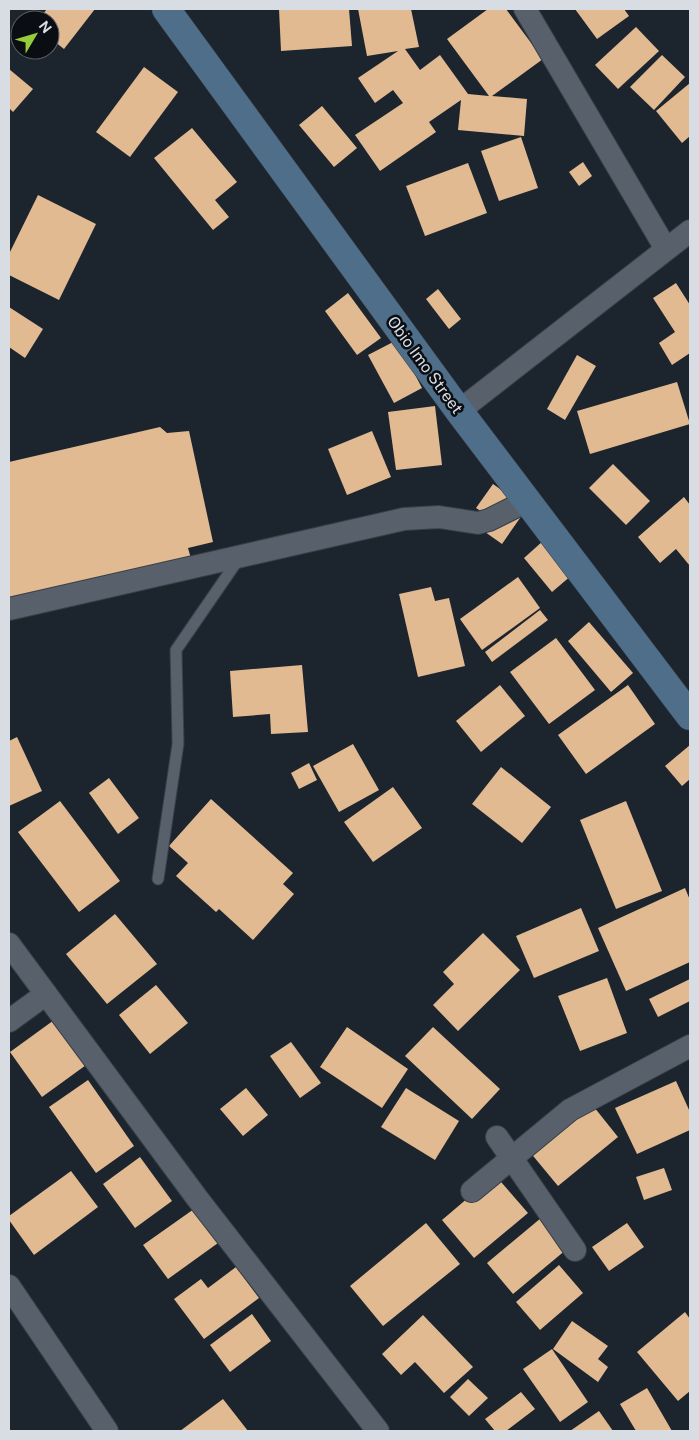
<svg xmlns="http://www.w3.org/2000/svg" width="699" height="1440" font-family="'Public Sans',sans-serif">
  <rect width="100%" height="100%" fill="#1c242e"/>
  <g fill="#e1ba92">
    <path d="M47,9H95L64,49L50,38V20H38Z"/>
    <path d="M279,9H349L352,46L281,51Z"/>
    <path d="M358,9H411L419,47L405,49L420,70L440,55L468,94L489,96L447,39L488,9H506L543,59L492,96L527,99L524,136L458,130L461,100L429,122L436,132L380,171L355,135L403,103L393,90L375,103L358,78L398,51L367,56Z"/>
    <path d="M575,9H624L629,16L597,39Z"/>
    <path d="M636,27L659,51L618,89L595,65Z"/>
    <path d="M662,55L685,77L654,110L630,87Z"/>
    <path d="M144,67L178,92L130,157L96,132Z"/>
    <path d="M9,69L33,89L13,112L9,108Z"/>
    <path d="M690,83V136L682,143L656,111Z"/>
    <path d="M322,106L357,148L334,167L299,125Z"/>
    <path d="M192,128L237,182L215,200L229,217L213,230L154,158Z"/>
    <path d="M521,137L538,188L499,201L481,151Z"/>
    <path d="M583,162L592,176L579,186L569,172Z"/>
    <path d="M468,163L487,213L425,236L406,186Z"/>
    <path d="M38,195L96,224L59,300L9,275V254Z"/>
    <path d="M676,283L690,305V353L672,365L659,343L675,332L653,298Z"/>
    <path d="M438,289L461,319L449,329L426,299Z"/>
    <path d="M348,293L381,338L357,355L325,311Z"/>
    <path d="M9,307L43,329L25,358L9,347Z"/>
    <path d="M397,340L422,388L394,403L368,355Z"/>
    <path d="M577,355L596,366L565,420L547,409Z"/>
    <path d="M677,382L690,424L590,454L577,411Z"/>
    <path d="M435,406L442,465L396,470L388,412Z"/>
    <path d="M160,427L167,433L189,431L213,542L188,548L192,562L9,602V462Z"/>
    <path d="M372,431L391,477L347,495L328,449Z"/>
    <path d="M613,464L650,501L626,525L589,488Z"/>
    <path d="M493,484L527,508L502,544L478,527L487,515L476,508Z"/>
    <path d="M684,497L690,505V566L676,549L660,563L638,537Z"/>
    <path d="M543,541L572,575L552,592L524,558Z"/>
    <path d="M518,577L540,608L482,650L460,619Z"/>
    <path d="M431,587L435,601L449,598L465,666L418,677L399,594Z"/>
    <path d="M540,610L548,620L492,662L485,652Z"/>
    <path d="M589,622L633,673L611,692L568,641Z"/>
    <path d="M556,638L595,690L549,724L510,672Z"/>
    <path d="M302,665L308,732L271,734L270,714L233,717L230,671Z"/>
    <path d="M500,685L525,716L481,752L456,721Z"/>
    <path d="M628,685L655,724L586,774L558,735Z"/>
    <path d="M17,737L42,791L9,806V741Z"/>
    <path d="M353,744L379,790L339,812L313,766Z"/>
    <path d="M690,745V779L682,786L665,766Z"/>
    <path d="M309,763L317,780L299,789L291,773Z"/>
    <path d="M501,767L551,807L522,843L472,804Z"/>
    <path d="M109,778L139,818L118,834L89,793Z"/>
    <path d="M393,787L422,828L373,862L344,822Z"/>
    <path d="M211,799L293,873L283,884L294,894L253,940L219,909L216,912L176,876L188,863L169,846Z"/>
    <path d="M60,801L120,881L79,912L18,832Z"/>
    <path d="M626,801L662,891L616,909L580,820Z"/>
    <path d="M685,888L690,900V962L626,991L598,928Z"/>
    <path d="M581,908L599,951L534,978L516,936Z"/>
    <path d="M115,914L157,964L107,1004L66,954Z"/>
    <path d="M483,933L520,970L458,1031L433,1005L454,984L443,972Z"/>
    <path d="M607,978L627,1033L580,1051L558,996Z"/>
    <path d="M690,979V1001L658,1017L649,999Z"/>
    <path d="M156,985L188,1023L150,1054L119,1015Z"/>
    <path d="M61,1015L93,1060L42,1097L10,1052Z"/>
    <path d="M347,1027L408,1069L382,1108L320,1067Z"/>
    <path d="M433,1027L500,1089L472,1119L405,1056Z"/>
    <path d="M291,1042L321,1083L300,1098L270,1056Z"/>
    <path d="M88,1080L134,1146L96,1173L49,1107Z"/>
    <path d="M676,1081L690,1112V1130L637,1154L615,1108Z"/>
    <path d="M246,1088L268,1115L243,1136L220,1109Z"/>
    <path d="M406,1088L459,1121L435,1160L381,1127Z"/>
    <path d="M590,1102L618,1137L558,1186L529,1151Z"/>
    <path d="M140,1157L172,1201L135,1228L103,1184Z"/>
    <path d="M664,1168L672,1190L644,1200L636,1177Z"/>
    <path d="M71,1171L98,1207L34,1255L9,1220V1216Z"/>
    <path d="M495,1175L528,1213L474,1258L442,1220Z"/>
    <path d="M194,1209L218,1243L168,1279L143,1245Z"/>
    <path d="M541,1218L567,1249L513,1294L487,1263Z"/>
    <path d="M426,1223L460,1264L383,1326L350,1286Z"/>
    <path d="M627,1223L644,1247L609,1271L592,1247Z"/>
    <path d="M559,1265L583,1293L540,1330L516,1302Z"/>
    <path d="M236,1267L259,1298L204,1339L174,1299L201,1279L208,1288Z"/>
    <path d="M685,1312L690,1319V1391L678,1401L637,1352Z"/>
    <path d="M252,1314L271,1341L230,1372L210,1345Z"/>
    <path d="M423,1315L473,1367L444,1393L415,1362L401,1375L382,1354Z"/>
    <path d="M572,1321L608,1346L598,1359L608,1367L598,1382L553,1349Z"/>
    <path d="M552,1349L588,1402L560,1422L523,1369Z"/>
    <path d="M468,1379L488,1398L469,1416L450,1397Z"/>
    <path d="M647,1388L672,1431H636L620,1404Z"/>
    <path d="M521,1392L535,1409L506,1431H495L485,1419Z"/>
    <path d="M223,1399L248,1431H180Z"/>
    <path d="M599,1411L613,1431H570Z"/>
  </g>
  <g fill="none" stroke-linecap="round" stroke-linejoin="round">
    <defs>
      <path id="lane" d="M158,879L178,744L176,650L240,557"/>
      <g id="street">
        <path d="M525,9L666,249"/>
        <path d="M459,411L690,231"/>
        <path d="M9,609L404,519L439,517L478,523L489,520L527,501"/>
        <path d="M9,944L197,1198L378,1431"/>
        <path d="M9,1021L46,994"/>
        <path d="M497,1137L575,1250"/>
        <path d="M472,1191L570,1110L690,1046"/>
        <path d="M9,1286L107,1431"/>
      </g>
      <path id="secondary" d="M166,9L459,411L690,716"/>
    </defs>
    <use href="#lane" stroke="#383f47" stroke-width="13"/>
    <use href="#street" stroke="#383f47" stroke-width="24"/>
    <use href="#secondary" stroke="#383f47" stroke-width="29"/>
    <use href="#lane" stroke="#57606b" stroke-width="11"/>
    <use href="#street" stroke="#57606b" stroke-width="22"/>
    <use href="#secondary" stroke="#4f6e89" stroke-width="28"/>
  </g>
  <g text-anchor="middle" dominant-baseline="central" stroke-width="5" stroke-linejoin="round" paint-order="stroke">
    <g font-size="16" fill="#d7dde3" stroke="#0a0d11">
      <text transform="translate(425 365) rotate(54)">Obio Imo Street</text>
    </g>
  </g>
  <rect width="699" height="1440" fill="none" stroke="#d7dde3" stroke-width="20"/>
  <g transform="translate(35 35) rotate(52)"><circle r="24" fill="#0a0d11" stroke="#5c6065"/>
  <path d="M0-4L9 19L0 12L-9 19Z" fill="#95cc3a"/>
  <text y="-8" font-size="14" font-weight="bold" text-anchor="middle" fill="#d7dde3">N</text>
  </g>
</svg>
